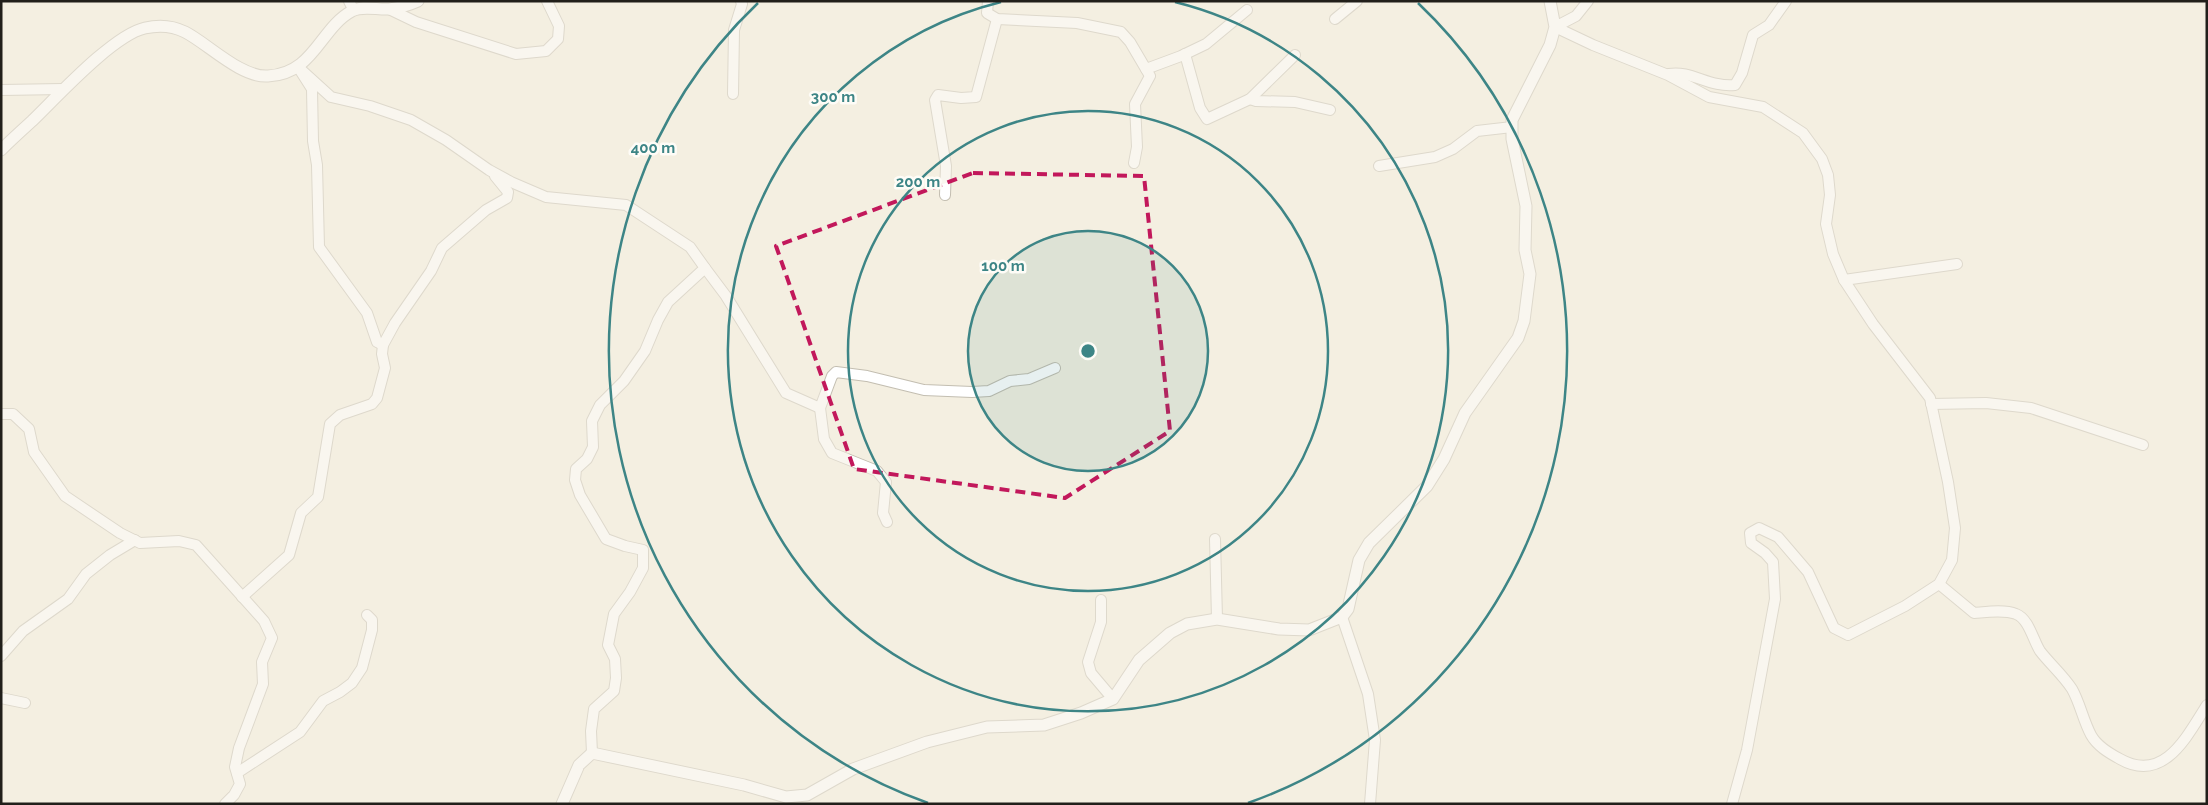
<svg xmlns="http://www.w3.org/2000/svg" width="2208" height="805" font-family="Raleway,sans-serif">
  <rect width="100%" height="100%" fill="#f4efe1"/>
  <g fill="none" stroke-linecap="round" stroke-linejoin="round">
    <defs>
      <g id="minor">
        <path d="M349,1L353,9"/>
        <path d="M988,1L987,13L997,19L1077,23L1121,32L1130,42L1150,76L1135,104L1137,147L1134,163"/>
        <path d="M389,9L416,22L516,54L546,51L558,39L559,26L547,1"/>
        <path d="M1335,19L1357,1"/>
        <path d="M1555,27L1593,45L1668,75L1709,97L1763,107L1803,133L1822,159L1828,175L1830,195L1826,224L1833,254L1844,280L1873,324L1930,398L1948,482L1955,528L1952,560L1939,584L1905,606L1848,635L1834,628L1808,572L1778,537L1759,528L1750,533L1751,543L1765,553L1773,562L1775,599L1747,750L1732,804"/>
        <path d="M1555,27L1576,16L1588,1"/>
        <path d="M1185,54L1200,108L1207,119L1250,99L1295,55"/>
        <path d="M1146,69L1181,56L1206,44L1247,10"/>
        <path d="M1669,74C1691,70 1710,88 1735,85L1742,73L1753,35L1769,25L1786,1"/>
        <path d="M1,90L63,89"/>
        <path d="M733,94L734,30L742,4L741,1"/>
        <path d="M1250,99L1256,101L1295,102L1330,110"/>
        <path d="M1379,166L1435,157L1453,149L1477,131L1512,127"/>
        <path d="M945,195L946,166L935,100L938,95L961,98L976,97L997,19"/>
        <path d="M705,268L726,296L786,393L820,408L832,376L836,372L867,376L924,390L972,392L989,391L1010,381L1029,379L1055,368"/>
        <path d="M1844,280L1957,264"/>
        <path d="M383,345L377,342L367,313L319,247L317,165L313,141L312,89L298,67L331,97L370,106L411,120L446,140L489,170L511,182L546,197L626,205L690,247L705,268L668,302L658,320L645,351L624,381L600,405L592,421L593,447L587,459L576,469L575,480L580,495L606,539L625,546L643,550V568L630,592L614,614L608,645L615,659L616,678L614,691L594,709L591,731L592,753"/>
        <path d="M1931,404L1986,403L2031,408L2143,445"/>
        <path d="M820,408L824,439L832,453L877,471L886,482L883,513L887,522"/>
        <path d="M1,414H13L29,429L34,452L65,496L120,533L140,543L179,541L196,545L264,621L272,638L262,662L263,684L239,748L235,767L240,784L234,795L225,804"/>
        <path d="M1215,539L1217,619"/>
        <path d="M1939,584L1974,613C1986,612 2004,609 2016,614C2029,619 2033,640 2040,651C2050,664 2063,675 2072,689C2080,703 2083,720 2091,735C2097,746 2109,753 2120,759C2164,784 2187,736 2207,705"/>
        <path d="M242,597L289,555L301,513L318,497L330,424L340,415L372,404L377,398L385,368L382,354L383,345L395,323L431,271L442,248L486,210L507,198L508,192L495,176"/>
        <path d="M1101,600V622L1088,662L1091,673L1113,699"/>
        <path d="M1342,617L1368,694L1375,740L1370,804"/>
        <path d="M1,656L23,631L68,599L86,574L110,555L135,540"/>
        <path d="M1,698L25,703"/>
        <path d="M237,773L300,732L323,701L340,692L352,683L362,668L372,630V620L367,615"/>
      </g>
      <g id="tertiary">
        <path d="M1,150C11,140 21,131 32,121C56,98 113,35 145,28C158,25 173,26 185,32C207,43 241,78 268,76C314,74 320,28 352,11C362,5 378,10 389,9C400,8 409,5 418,1"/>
        <path d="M562,804L579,765L592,753L744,785L786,797L807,795L853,769L927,742L987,727L1044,725L1081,713L1113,699L1139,660L1170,633L1187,624L1217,619L1279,629L1309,630L1342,617L1348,609L1359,560L1369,543L1427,486L1444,459L1465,413L1518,338L1524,321L1530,274L1525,250L1526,206L1512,139V120L1550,45L1555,27L1550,1"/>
      </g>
    </defs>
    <use href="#minor" stroke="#c3beb1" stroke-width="12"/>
    <use href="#tertiary" stroke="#c3beb1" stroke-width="13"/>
    <use href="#minor" stroke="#fff" stroke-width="10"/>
    <use href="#tertiary" stroke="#fff" stroke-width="11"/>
  </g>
  <path d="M0 0H2208V805H0ZM973,173L1144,176L1170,431L1065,498L854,469L776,246Z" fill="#f4efe1" fill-opacity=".55" fill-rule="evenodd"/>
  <path fill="none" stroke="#c2185b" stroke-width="4" stroke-dasharray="10 6" stroke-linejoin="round" d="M973,173L1144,176L1170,431L1065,498L854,469L776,246Z"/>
  <circle cx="1088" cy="351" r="120" fill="#3d8586" fill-opacity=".12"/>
  <g fill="none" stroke="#3d8586" stroke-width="2.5">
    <circle cx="1088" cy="351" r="120"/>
    <circle cx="1088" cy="351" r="240"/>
    <path d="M1175 2A360 360 0 1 1 1001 2"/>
    <path d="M928 803A480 480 0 0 1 758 3M1418 3A480 480 0 0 1 1248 803"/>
  </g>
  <circle cx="1088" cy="351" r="8" fill="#3d8586" stroke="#fefcf7" stroke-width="2.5"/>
  <g font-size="15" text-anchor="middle" font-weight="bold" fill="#3d8586" stroke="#fefcf7" stroke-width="5" stroke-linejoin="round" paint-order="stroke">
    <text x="833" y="102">300 m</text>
    <text x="653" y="153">400 m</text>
    <text x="918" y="187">200 m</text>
    <text x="1003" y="271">100 m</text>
  </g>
  <rect width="2208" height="805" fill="none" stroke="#211f1a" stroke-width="5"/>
</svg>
